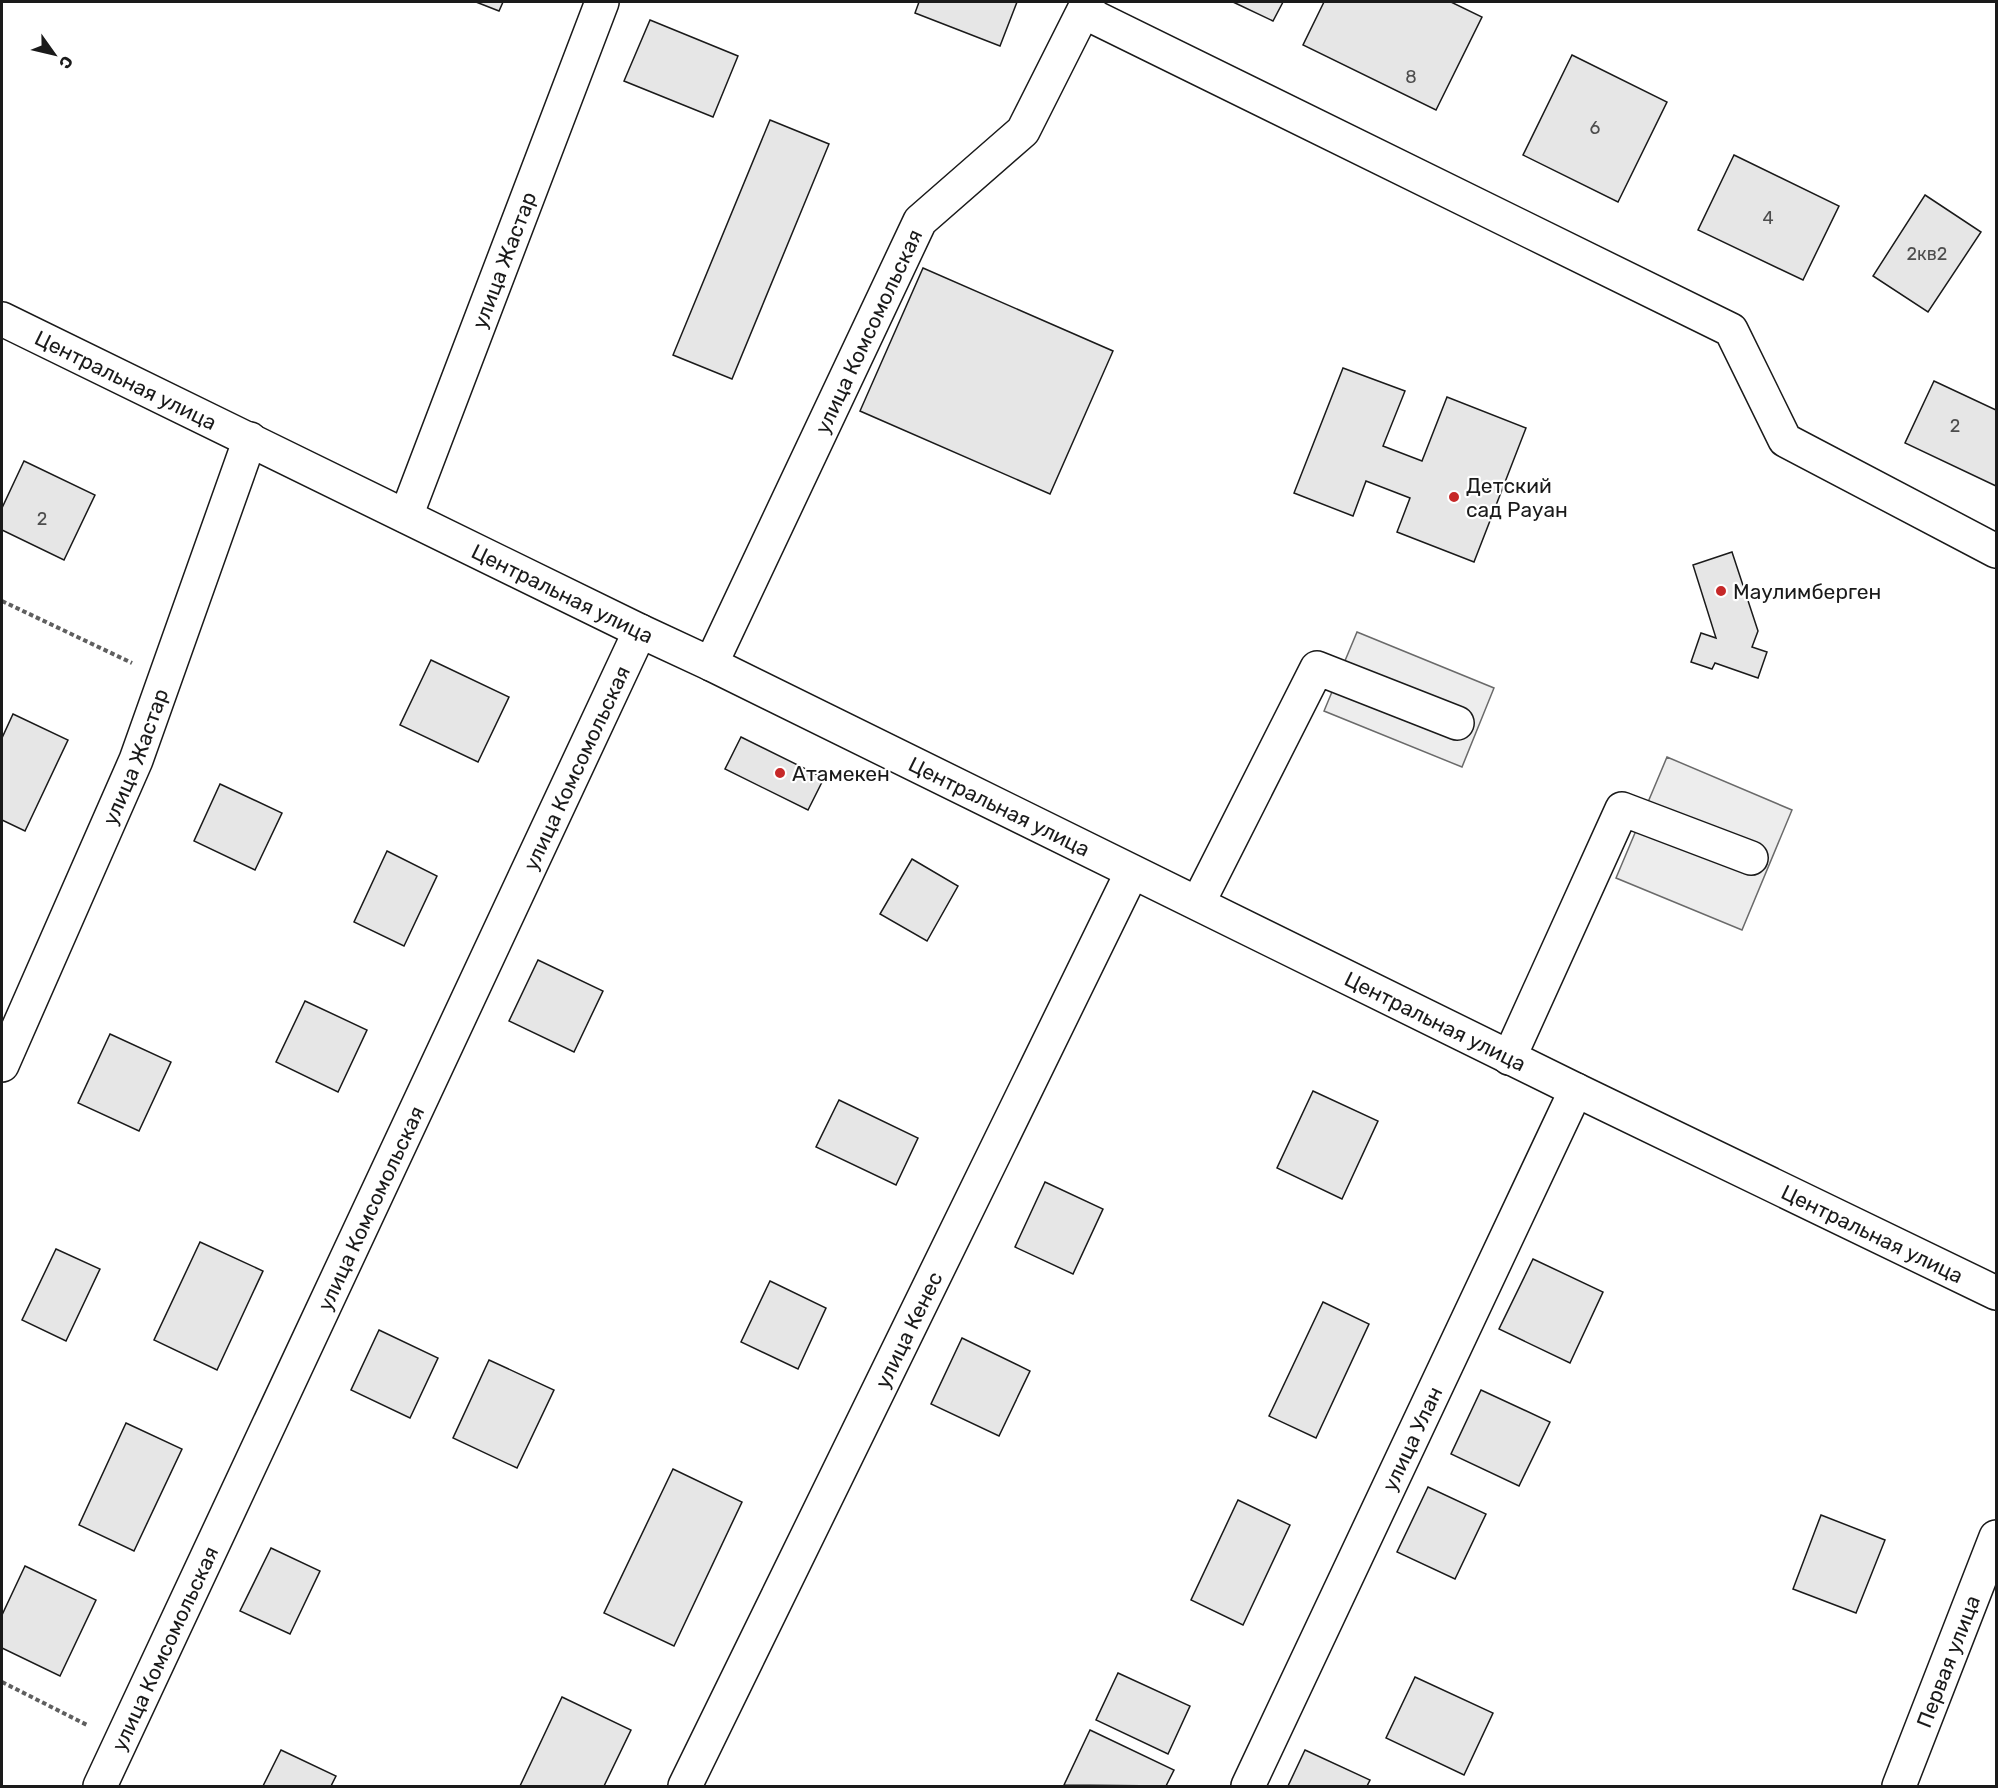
<svg xmlns="http://www.w3.org/2000/svg" width="1998" height="1788" font-family="Rubik,sans-serif">
  <rect width="100%" height="100%" fill="#fff"/>
  <g fill="#ededed" stroke="#6a6a6a" stroke-width="1.5">
    <path d="M1357,632L1494,688L1462,767L1324,711Z"/>
    <path d="M1667,757L1792,810L1742,930L1616,878Z"/>
  </g>
  <g fill="#e6e6e6" stroke="#1a1a1a" stroke-width="1.5">
    <path d="M476,2H503L499,11Z"/>
    <path d="M919,2H1017L1000,46L915,13Z"/>
    <path d="M1233,2H1283L1273,21Z"/>
    <path d="M1324,2H1451L1482,17L1436,110L1303,45Z"/>
    <path d="M650,20L738,56L713,117L624,81Z"/>
    <path d="M1572,55L1667,102L1618,202L1523,155Z"/>
    <path d="M770,120L829,144L732,379L673,355Z"/>
    <path d="M1734,155L1839,206L1803,280L1698,230Z"/>
    <path d="M1925,195L1981,232L1928,312L1873,276Z"/>
    <path d="M923,268L1113,351L1050,494L860,411Z"/>
    <path d="M1343,368L1405,391L1383,446L1422,461L1447,397L1526,428L1474,562L1397,532L1410,498L1366,481L1353,516L1294,493Z"/>
    <path d="M1934,381L1996,410V486L1905,443Z"/>
    <path d="M24,461L95,495L64,560L2,530V508Z"/>
    <path d="M1732,552L1758,631L1752,647L1767,652L1758,678L1715,663L1712,669L1691,662L1701,633L1716,638L1693,565Z"/>
    <path d="M431,660L509,697L478,762L400,725Z"/>
    <path d="M13,714L68,740L25,831L2,820V738Z"/>
    <path d="M741,737L824,778L808,810L725,769Z"/>
    <path d="M220,784L282,813L255,870L194,841Z"/>
    <path d="M387,851L437,876L404,946L354,922Z"/>
    <path d="M912,859L958,886L927,941L880,914Z"/>
    <path d="M538,960L603,991L574,1052L509,1021Z"/>
    <path d="M305,1001L367,1030L338,1092L276,1062Z"/>
    <path d="M110,1034L171,1062L139,1131L78,1103Z"/>
    <path d="M1313,1091L1378,1121L1342,1199L1277,1168Z"/>
    <path d="M839,1100L918,1138L896,1185L816,1147Z"/>
    <path d="M1045,1182L1103,1209L1073,1274L1015,1247Z"/>
    <path d="M200,1242L263,1271L217,1370L154,1340Z"/>
    <path d="M56,1249L100,1269L66,1341L22,1320Z"/>
    <path d="M1533,1259L1603,1292L1570,1363L1499,1329Z"/>
    <path d="M770,1281L826,1308L798,1369L741,1342Z"/>
    <path d="M1323,1302L1369,1324L1316,1438L1269,1416Z"/>
    <path d="M379,1330L438,1358L410,1418L351,1390Z"/>
    <path d="M962,1338L1030,1371L999,1436L931,1404Z"/>
    <path d="M489,1360L554,1390L517,1468L453,1438Z"/>
    <path d="M1481,1390L1550,1422L1519,1486L1451,1454Z"/>
    <path d="M126,1423L182,1449L134,1551L79,1525Z"/>
    <path d="M673,1469L742,1502L674,1646L604,1613Z"/>
    <path d="M1428,1487L1486,1514L1455,1579L1397,1552Z"/>
    <path d="M1238,1500L1290,1525L1243,1625L1191,1600Z"/>
    <path d="M1821,1515L1885,1540L1856,1613L1793,1589Z"/>
    <path d="M271,1548L320,1571L290,1634L240,1611Z"/>
    <path d="M25,1566L96,1600L60,1676L2,1648V1615Z"/>
    <path d="M1118,1673L1190,1706L1168,1754L1096,1720Z"/>
    <path d="M1415,1677L1493,1713L1464,1775L1386,1738Z"/>
    <path d="M562,1697L631,1730L604,1786H520Z"/>
    <path d="M1090,1730L1174,1770L1166,1786L1064,1785Z"/>
    <path d="M281,1750L336,1776L331,1786H263Z"/>
    <path d="M1305,1750L1370,1780L1367,1786H1288Z"/>
  </g>
  <g fill="none" stroke-linecap="round" stroke-linejoin="round">
    <defs>
      <g id="minor">
        <path d="M1084,12L1731,330L1785,440L1996,551"/>
        <path id="s1" d="M2,319L640,631L711,664L1576,1090L1996,1293"/>
        <path id="s2" d="M406,516L602,2"/>
        <path id="s3" d="M711,664L920,221L1023,131L1088,2"/>
        <path d="M1198,903L1317,668L1457,723"/>
        <path d="M1509,1058L1622,809L1751,858"/>
        <path id="s4" d="M2,1065L136,760L250,439"/>
        <path id="s5" d="M100,1786L640,631"/>
        <path id="s6" d="M685,1786L1132,872"/>
        <path id="s7" d="M1248,1786L1576,1090"/>
        <path id="s8" d="M1899,1786L1996,1537"/>
      </g>
    </defs>
    <use href="#minor" stroke="#1a1a1a" stroke-width="36"/>
    <g stroke="#5f5f5f" stroke-width="4" stroke-dasharray="4.5 3" stroke-linecap="butt">
      <path d="M2,601L132,663"/>
      <path d="M2,1682L89,1726"/>
    </g>
    <use href="#minor" stroke="#fff" stroke-width="33"/>
  </g>
  <g fill="#c62828" stroke="#fff" stroke-width="2">
    <circle cx="1454" cy="497" r="6"/>
    <circle cx="1721" cy="591" r="6"/>
    <circle cx="780" cy="773" r="6"/>
  </g>
  <g text-anchor="middle" dominant-baseline="central" stroke-width="4.5" stroke-linejoin="round" paint-order="stroke">
    <g font-size="18" fill="#4d4d4d">
      <text x="1411" y="77">8</text>
      <text x="1595" y="128">6</text>
      <text x="1768" y="218">4</text>
      <text x="1927" y="254">2кв2</text>
      <text x="1955" y="426">2</text>
      <text x="42" y="519">2</text>
    </g>
    <g font-size="21" fill="#1a1a1a" stroke="#fff">
      <text stroke="none"><textPath href="#s2" startOffset="274">улица Жастар</textPath></text>
      <text stroke="none"><textPath href="#s3" startOffset="368">улица Комсомольская</textPath></text>
      <text stroke="none"><textPath href="#s1" startOffset="138">Центральная улица</textPath></text>
      <text stroke="none"><textPath href="#s1" startOffset="624">Центральная улица</textPath></text>
      <text stroke="none"><textPath href="#s4" startOffset="336">улица Жастар</textPath></text>
      <text stroke="none"><textPath href="#s5" startOffset="1124">улица Комсомольская</textPath></text>
      <text stroke="none"><textPath href="#s1" startOffset="1110">Центральная улица</textPath></text>
      <text stroke="none"><textPath href="#s1" startOffset="1596">Центральная улица</textPath></text>
      <text stroke="none"><textPath href="#s5" startOffset="638">улица Комсомольская</textPath></text>
      <text stroke="none"><textPath href="#s1" startOffset="2082">Центральная улица</textPath></text>
      <text stroke="none"><textPath href="#s6" startOffset="508">улица Кенес</textPath></text>
      <text stroke="none"><textPath href="#s7" startOffset="384">улица Улан</textPath></text>
      <text stroke="none"><textPath href="#s5" startOffset="152">улица Комсомольская</textPath></text>
      <text stroke="none"><textPath href="#s8" startOffset="134">Первая улица</textPath></text>
    </g>
    <g font-size="21" fill="#1a1a1a" stroke="#fff" text-anchor="start">
      <text x="1466" y="485">Детский<tspan x="1466" dy="24">сад Рауан</tspan></text>
      <text x="1733" y="591">Маулимберген</text>
      <text x="792" y="773">Атамекен</text>
    </g>
  </g>
  <rect width="1998" height="1788" fill="none" stroke="#1a1a1a" stroke-width="6"/>
  <g transform="translate(54 54) rotate(124)" stroke="#ffffff" stroke-width="4.5" paint-order="stroke">
  <path d="M0-4.5L10 22L0 15L-10 22Z" fill="#1a1a1a"/>
  <text y="-9" font-size="16" font-weight="bold" text-anchor="middle" fill="#1a1a1a">С</text>
  </g>
</svg>
